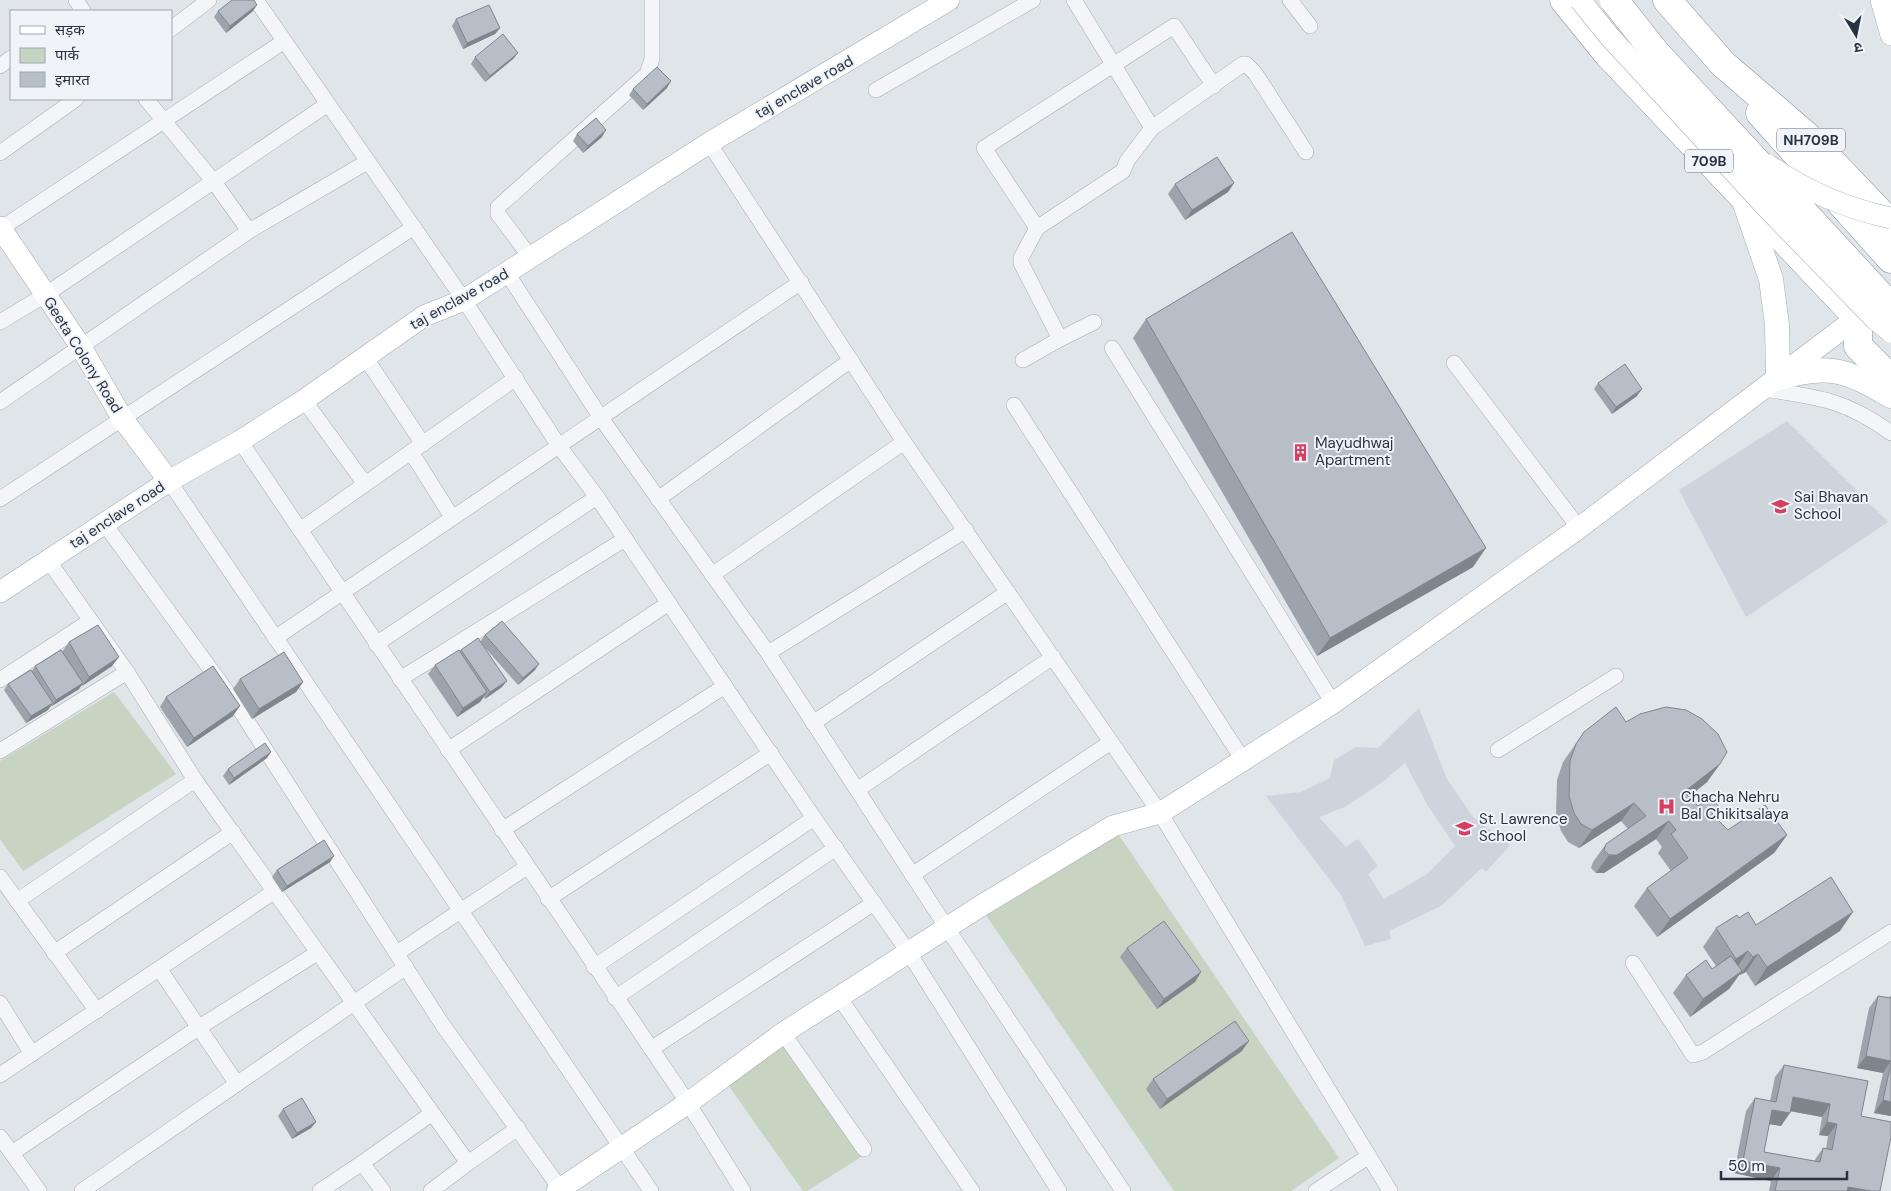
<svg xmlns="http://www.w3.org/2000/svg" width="1891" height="1191" font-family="'DM Sans','Noto Sans Devanagari',sans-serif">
  <rect width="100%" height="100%" fill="#e0e5ea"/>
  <g fill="#ced4dc" fill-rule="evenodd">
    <path d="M1787,421L1888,522L1746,617L1679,490Z"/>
    <path d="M1419,708L1447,779L1473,817L1510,845L1486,872L1482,868L1441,906L1389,931L1391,939L1365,946L1341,895L1266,796L1301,792L1330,778L1334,760L1356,747L1378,748ZM1405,763L1428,806L1455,846L1427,874L1384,899L1368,874L1378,866L1358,839L1346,847L1319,817L1345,807L1384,781Z"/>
  </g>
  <g fill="#c7d4c1">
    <path d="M114,692L176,774L23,871L0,839V761Z"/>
    <path d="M1114,828L1339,1158L1291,1191H1174L981,908Z"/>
    <path d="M789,1041L866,1154L807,1191H803L726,1082Z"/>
  </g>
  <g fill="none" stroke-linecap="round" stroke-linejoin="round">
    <defs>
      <g id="street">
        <path d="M76,0L83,11"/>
        <path d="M256,0L464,300L559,446L597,497L814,818L909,953L1059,1191"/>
        <path d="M1074,0L1152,128"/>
        <path d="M1290,0L1310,26"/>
        <path d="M171,29L209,0"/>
        <path d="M0,66L11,58"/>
        <path d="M1214,86L1174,26L984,148L1037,228L1123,171L1127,161L1152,128L1243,64H1246L1255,73L1306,152"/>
        <path d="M876,90L1033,0"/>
        <path d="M146,99L214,182L249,231"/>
        <path d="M709,143L904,442L1160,813L1390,1191"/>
        <path d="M0,153L76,99"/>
        <path d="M1037,228L1021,258V263L1060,339L1094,322"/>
        <path d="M0,229L283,42"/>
        <path d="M531,258L498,214V207L647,74L652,59V0"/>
        <path d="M507,273L601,418L768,653L947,928L1123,1191"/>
        <path d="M0,322L45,295L328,104"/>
        <path d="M1112,348L1333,703"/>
        <path d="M365,357L423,444"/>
        <path d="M1023,360L1060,339"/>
        <path d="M1454,363L1579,528"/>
        <path d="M1764,389C1818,397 1846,400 1891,433"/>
        <path d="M304,400L365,484"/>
        <path d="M0,402L249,231L367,162"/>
        <path d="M1014,405L1243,760"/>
        <path d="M240,441L688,1103L743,1191"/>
        <path d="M411,452L452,517"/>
        <path d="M169,481L651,1191"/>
        <path d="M0,499L414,227"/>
        <path d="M658,499L851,360"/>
        <path d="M104,523L238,707L442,1024L562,1191"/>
        <path d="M300,530L516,378"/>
        <path d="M48,560L127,672L195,780L468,1163L518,1128"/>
        <path d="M712,575L904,442"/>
        <path d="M275,638L801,282"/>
        <path d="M376,644L597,497"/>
        <path d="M768,653L966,530"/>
        <path d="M400,679L625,539"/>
        <path d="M0,680L90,621"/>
        <path d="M813,723L1008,592"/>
        <path d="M448,750L669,603"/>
        <path d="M1498,750L1616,676"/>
        <path d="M0,751L127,672"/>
        <path d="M857,790L1053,657"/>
        <path d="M502,830L725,686"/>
        <path d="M912,875L1111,742"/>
        <path d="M0,877L97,1011"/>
        <path d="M548,899L771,753"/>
        <path d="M17,901L195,780"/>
        <path d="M54,953L233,832"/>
        <path d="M397,953L527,867"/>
        <path d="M1633,963L1693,1055L1703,1052L1891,932"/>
        <path d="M594,967L814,818"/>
        <path d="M160,970L237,1084"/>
        <path d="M839,997L972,1191"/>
        <path d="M615,998L836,848"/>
        <path d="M0,1003L32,1054"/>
        <path d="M783,1033L864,1149"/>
        <path d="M651,1049L874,903"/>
        <path d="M0,1075L275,891"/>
        <path d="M0,1137L39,1191"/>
        <path d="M12,1153L198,1028L317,953"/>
        <path d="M82,1191L406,967"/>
        <path d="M320,1191L362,1163"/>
        <path d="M383,1191L362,1163L431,1114"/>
        <path d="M431,1191L468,1163"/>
        <path d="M1316,1191L1369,1156"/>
      </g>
      <g id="secondary">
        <path d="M1881,0L1891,35"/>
        <path d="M0,227L81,347L122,418L169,481"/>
        <path d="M0,592L169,481L240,441L304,400L424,316L464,300L709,143L949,0"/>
        <path d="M557,1191L688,1103L783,1033L979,907L1113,826L1160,813L1333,703L1579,528L1867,310"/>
      </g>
      <path id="primary" d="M1743,198L1771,279L1777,325L1778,378C1830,363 1846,370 1891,396"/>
      <g id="highway">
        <path d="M1564,0L1607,53L1858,318V346L1891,379"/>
        <path d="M1667,0L1723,64L1808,137L1891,224"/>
        <path d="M1760,113L1891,259"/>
      </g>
    </defs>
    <use href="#street" stroke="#a5acb4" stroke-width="16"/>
    <use href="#secondary" stroke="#a5acb4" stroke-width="22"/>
    <use href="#primary" stroke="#9faab6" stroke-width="25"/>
    <use href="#highway" stroke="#8793a1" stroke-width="29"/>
    <use href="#street" stroke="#f3f5f8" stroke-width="15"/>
    <use href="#secondary" stroke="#fff" stroke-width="21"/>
    <use href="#primary" stroke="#fff" stroke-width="24"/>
    <use href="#highway" stroke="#fff" stroke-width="28"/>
    <defs>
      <g id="secondary-bridge">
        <path d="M1580,0L1609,36L1769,210L1875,319L1891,332"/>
        <path d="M1768,165C1804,190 1848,209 1891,218"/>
      </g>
      <path id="highway-bridge" d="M1614,0L1656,53L1891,307"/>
    </defs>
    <use href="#secondary-bridge" stroke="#a5acb4" stroke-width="22" stroke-linecap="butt"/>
    <use href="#highway-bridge" stroke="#8793a1" stroke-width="29" stroke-linecap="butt"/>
    <use href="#secondary-bridge" stroke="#fff" stroke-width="21"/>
    <use href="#highway-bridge" stroke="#fff" stroke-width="28"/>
  </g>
  <g fill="#9da3ab" fill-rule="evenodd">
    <path d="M218,11H253L226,33L214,17Z"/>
    <path d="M456,19L500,28L495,34L463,49L452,26Z"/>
    <path d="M518,53L513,59L485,82L471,64L475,57Z"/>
    <path d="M667,88L643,110L629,95L633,89Z"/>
    <path d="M577,134L602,137L583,153L573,141Z"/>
    <path d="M1234,183L1228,192L1185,220L1168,194L1175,184Z"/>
    <path d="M1146,319L1473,567L1317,656L1133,338Z"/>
    <path d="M1598,383L1637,396L1612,414L1594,389Z"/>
    <path d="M485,635L535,670L518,685L480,642Z"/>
    <path d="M69,642L112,666L82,686V685L79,689L52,706L51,705L48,710L26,723L4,690L8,684L32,671L35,666L62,652Z"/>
    <path d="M461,650L502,687L485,699L484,697L480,702L457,717L428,674L435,665L460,651Z"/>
    <path d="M240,679L303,682L296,692L252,719L233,689Z"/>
    <path d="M166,697L233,716L187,747L160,707Z"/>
    <path d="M1626,722L1720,764L1707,782L1689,797L1698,806L1713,815L1728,830L1787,835L1774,853L1657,937L1634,906L1647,888L1671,871L1658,853L1662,847L1656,839L1604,873H1596L1591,868L1593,862L1606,844L1628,829L1621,821L1579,848L1568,842L1561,831L1556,814L1557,780L1563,762L1584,732Z"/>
    <path d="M267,758L229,785L223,776L228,769Z"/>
    <path d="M330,862L282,892L272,877L277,870Z"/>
    <path d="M1739,918L1756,925L1840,931L1755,986L1746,972L1740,975H1739L1729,989L1690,1017L1673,993L1686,975L1712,969L1716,966L1703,947L1716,928Z"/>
    <path d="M1127,948L1201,972L1195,982L1157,1009L1120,957Z"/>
    <path d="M1891,995V1116L1874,1113L1883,1073L1857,1068L1869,1008L1878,996L1889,998Z"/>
    <path d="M1242,1051L1160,1109L1146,1089L1153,1079Z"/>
    <path d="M1784,1065L1861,1116L1880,1191H1769L1771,1181L1734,1173L1746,1111L1755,1098L1770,1101L1775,1077ZM1790,1111L1822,1117L1819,1135L1828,1136L1826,1149L1823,1148L1814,1161L1764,1152L1769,1124L1781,1126Z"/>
    <path d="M283,1109L316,1122L311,1128L292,1139L278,1116Z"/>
  </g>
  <g fill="#80858b">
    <path d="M257,5L253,11L226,33L230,26Z"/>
    <path d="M500,28L495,34L463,49L467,43Z"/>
    <path d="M518,53L513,59L485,82L490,76Z"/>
    <path d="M671,81L667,88L643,110L647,104Z"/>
    <path d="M606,130L602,137L583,153L588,146Z"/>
    <path d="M1234,183L1228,192L1185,220L1192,210Z"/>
    <path d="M1642,389L1637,396L1612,414L1616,407Z"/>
    <path d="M1486,548L1473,567L1317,656L1330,638Z"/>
    <path d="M119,657L112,666L82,686L89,677Z"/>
    <path d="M539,664L535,670L518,685L523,678Z"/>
    <path d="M507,681L502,687L485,699L490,692Z"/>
    <path d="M303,682L296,692L252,719L259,709Z"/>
    <path d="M83,683L79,689L52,706L56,700Z"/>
    <path d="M487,692L480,702L457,717L463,708Z"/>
    <path d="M53,703L48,710L26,723L31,716Z"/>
    <path d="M240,706L233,716L187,747L194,738Z"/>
    <path d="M271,752L267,758L229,785L234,778Z"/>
    <path d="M1720,764L1707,782L1671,811L1684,792Z"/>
    <path d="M1634,803L1621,821L1579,848L1592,830Z"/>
    <path d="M1669,821L1656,839L1604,873H1596L1609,855Z"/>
    <path d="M1787,835L1774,853L1657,937L1670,919Z"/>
    <path d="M334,856L330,862L282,892L287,886Z"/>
    <path d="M1853,912L1840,931L1755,986L1767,967Z"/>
    <path d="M1748,951L1736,969L1723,977L1736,959Z"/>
    <path d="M1758,954L1746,972L1740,975L1753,957Z"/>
    <path d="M1742,971L1729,989L1690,1017L1703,999Z"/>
    <path d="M1201,972L1195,982L1157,1009L1164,999Z"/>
    <path d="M1249,1041L1242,1051L1160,1109L1167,1099Z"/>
    <path d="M1866,1056L1891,1061L1883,1073L1857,1068Z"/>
    <path d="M1793,1097L1830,1104L1822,1117L1784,1110Z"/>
    <path d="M1883,1100L1891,1102V1116L1874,1113Z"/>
    <path d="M1772,1110L1790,1113L1781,1126L1763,1123Z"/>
    <path d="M316,1122L311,1128L292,1139L297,1133Z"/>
    <path d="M1827,1122L1837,1124L1828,1136L1819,1135Z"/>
    <path d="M1743,1161L1780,1168L1771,1181L1734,1173Z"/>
    <path d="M1848,1187L1871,1191H1845Z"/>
  </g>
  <g fill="#b7bec7" stroke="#80858b" fill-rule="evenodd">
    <path d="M232,0H254L257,5L230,26L218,11Z"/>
    <path d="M489,5L500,28L467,43L456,19Z"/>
    <path d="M503,34L518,53L490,76L475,57Z"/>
    <path d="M657,67L671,81L647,104L633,89Z"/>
    <path d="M596,118L606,130L588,146L577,134Z"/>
    <path d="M1217,157L1234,183L1192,210L1175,184Z"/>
    <path d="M1292,232L1486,548L1330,638L1146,319Z"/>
    <path d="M1625,364L1642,389L1616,407L1598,383Z"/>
    <path d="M502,621L539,664L523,678L485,635Z"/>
    <path d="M98,625L119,657L89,677L69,642Z"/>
    <path d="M478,638L507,681L490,692L461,650Z"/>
    <path d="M61,650L83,683L56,700L35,666Z"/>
    <path d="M459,650L487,692L463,708L435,665Z"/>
    <path d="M284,652L303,682L259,709L240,679Z"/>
    <path d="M213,666L240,706L194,738L166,697Z"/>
    <path d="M31,670L53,703L31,716L8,684Z"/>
    <path d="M1616,707L1626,722L1640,714L1666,707L1686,710L1702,719L1718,734L1727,752L1720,764L1684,792L1698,806L1712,798L1719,807L1712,814L1728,830L1765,805L1787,835L1670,919L1647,888L1688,858L1671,834L1676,830L1669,821L1617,855H1609L1604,850L1606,844L1646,816L1634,803L1592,830L1581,824L1574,813L1569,796L1570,761L1576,744L1584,732Z"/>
    <path d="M265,743L271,752L234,778L228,769Z"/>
    <path d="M324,840L334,856L287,886L277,870Z"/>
    <path d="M1831,877L1853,912L1767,967L1758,954L1753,957L1748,951L1736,959L1716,928L1737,915L1739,918L1748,912L1756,925Z"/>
    <path d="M1164,921L1201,972L1164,999L1127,948Z"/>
    <path d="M1731,956L1742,971L1703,999L1686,975L1706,960L1712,969Z"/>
    <path d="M1878,996L1891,998V1061L1866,1056Z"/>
    <path d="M1235,1021L1249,1041L1167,1099L1153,1079Z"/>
    <path d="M1891,1063V1102L1883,1100Z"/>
    <path d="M1784,1065L1868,1081L1861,1116L1891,1122V1137L1880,1191H1871L1848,1187L1847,1191H1775L1780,1168L1743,1161L1755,1098L1776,1102ZM1793,1097L1830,1104L1827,1122L1837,1124L1832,1150L1823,1148L1820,1162L1764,1152L1772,1110L1790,1113Z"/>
    <path d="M302,1098L316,1122L297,1133L283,1109Z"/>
  </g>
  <defs>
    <symbol id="building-bare" viewBox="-9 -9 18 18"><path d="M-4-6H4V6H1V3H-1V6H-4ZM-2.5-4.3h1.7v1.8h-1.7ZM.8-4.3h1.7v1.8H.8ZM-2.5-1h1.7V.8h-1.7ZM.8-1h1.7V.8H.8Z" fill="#d53f62" stroke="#f0f3f7" stroke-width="2.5" paint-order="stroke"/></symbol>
    <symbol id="school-bare" viewBox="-9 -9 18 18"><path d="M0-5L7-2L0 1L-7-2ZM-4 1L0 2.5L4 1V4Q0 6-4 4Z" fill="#d53f62" stroke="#f0f3f7" stroke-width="2.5" paint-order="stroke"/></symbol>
    <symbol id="hospital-bare" viewBox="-9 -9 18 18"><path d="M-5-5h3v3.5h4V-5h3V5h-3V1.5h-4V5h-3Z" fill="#d53f62" stroke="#f0f3f7" stroke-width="2.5" paint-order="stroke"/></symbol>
  </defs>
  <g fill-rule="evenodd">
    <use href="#building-bare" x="1288" y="440" width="25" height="25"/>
    <use href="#school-bare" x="1768" y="494" width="25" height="25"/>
    <use href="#hospital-bare" x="1654" y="794" width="25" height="25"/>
    <use href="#school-bare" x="1452" y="816" width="25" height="25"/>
  </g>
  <g text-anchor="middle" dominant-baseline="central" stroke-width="4" stroke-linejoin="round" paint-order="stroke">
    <g fill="#f0f3f7" stroke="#646d78" stroke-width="1">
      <rect x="1777" y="128.5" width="68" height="23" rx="4"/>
      <rect x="1685" y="149.5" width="48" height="23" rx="4"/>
    </g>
    <g font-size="14" font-weight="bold" fill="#283342">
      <text x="1811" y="140">NH709B</text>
      <text x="1709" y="161">709B</text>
    </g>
    <g font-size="15" fill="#283342" stroke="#f0f3f7">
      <text transform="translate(804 87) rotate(-30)">taj enclave road</text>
      <text transform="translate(459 299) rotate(-29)">taj enclave road</text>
      <text transform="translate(83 355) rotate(58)">Geeta Colony Road</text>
      <text transform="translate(117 515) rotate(-33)">taj enclave road</text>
    </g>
    <g font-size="15" fill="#283342" stroke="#f0f3f7" text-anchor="start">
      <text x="1315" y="443">Mayudhwaj<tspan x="1315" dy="17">Apartment</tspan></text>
      <text x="1794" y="497">Sai Bhavan<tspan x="1794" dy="17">School</tspan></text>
      <text x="1681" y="797">Chacha Nehru<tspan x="1681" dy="17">Bal Chikitsalaya</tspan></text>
      <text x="1479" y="819">St. Lawrence<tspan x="1479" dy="17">School</tspan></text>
    </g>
  </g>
  <rect x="10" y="10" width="162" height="90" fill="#f0f3f7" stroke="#a0a6af"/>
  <rect x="20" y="26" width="25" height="8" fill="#ffffff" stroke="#a0a6af"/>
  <text x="55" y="35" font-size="15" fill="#283342">सड़क</text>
  <rect x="20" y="48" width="25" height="15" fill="#c7d4c1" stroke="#a0a6af"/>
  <text x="55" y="60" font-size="15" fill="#283342">पार्क</text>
  <rect x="20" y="72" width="25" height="15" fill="#b7bec7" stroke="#a0a6af"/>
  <text x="55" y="85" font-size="15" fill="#283342">इमारत</text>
  <g transform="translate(1856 35) rotate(170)" stroke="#f0f3f7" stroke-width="4" paint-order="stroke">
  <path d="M0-4L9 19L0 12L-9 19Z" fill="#283342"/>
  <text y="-8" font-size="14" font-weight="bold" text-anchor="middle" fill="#283342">उ</text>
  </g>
  <path d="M1721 1171v8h126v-8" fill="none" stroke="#283342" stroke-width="2.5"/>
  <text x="1728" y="1171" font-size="15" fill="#283342" stroke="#f0f3f7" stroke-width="4" paint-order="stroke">50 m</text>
</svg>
